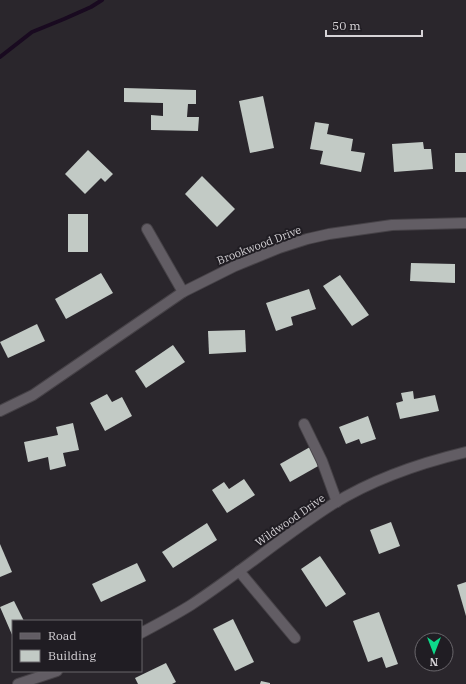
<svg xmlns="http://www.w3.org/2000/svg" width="466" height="684" font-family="'IBM Plex Serif',serif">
  <rect width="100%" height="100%" fill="#2a262c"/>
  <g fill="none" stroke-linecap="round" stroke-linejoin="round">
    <path stroke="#190a20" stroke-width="4" d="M0,57L32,32L64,19L91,7L102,0"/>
  </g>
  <g fill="#c2cac5">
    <path d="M124,88L196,90V104H188L187,117H199L198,131L151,130V115L163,116V103L124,102Z"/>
    <path d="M263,96L274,148L250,153L239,101Z"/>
    <path d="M315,122L329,124L327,134L353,139L351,151L365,153L361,172L320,164L323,151L310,149Z"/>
    <path d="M423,142L424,149H431L433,169L394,172L392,144Z"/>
    <path d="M88,150L113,174L105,182L101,178L85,194L65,174Z"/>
    <rect x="455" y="153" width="11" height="19"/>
    <path d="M202,176L235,209L217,227L185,194Z"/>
    <rect x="68" y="214" width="20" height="38"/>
    <path d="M411,263L455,264V283L410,281Z"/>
    <path d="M101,273L113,293L66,319L55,299Z"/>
    <path d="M340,275L369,315L352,326L323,286Z"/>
    <path d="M309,289L316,309L291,317L293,325L276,331L266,303Z"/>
    <path d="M37,324L45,341L8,358L0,342Z"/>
    <path d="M245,330L246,352L209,354L208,331Z"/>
    <path d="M173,345L185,362L146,388L135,371Z"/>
    <path d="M413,391L414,399L435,395L439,411L400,419L396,403L403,401L401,393Z"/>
    <path d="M107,394L112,402L122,397L132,416L105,431L90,403Z"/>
    <path d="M368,416L376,439L361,444L359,439L346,444L339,427Z"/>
    <path d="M73,423L79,450L63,453L66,466L50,470L48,457L28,462L24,442L58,435L56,427Z"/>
    <path d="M310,447L320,465L290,482L280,464Z"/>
    <path d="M244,479L255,495L227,513L212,490L224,482L229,489Z"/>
    <path d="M391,522L400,546L379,554L370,530Z"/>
    <path d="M207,523L217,540L173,568L162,552Z"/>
    <path d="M0,544L12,572L0,577Z"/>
    <path d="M320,556L346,594L326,607L301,569Z"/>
    <path d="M137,563L146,581L101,602L92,584Z"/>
    <path d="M466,582V616L457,585Z"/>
    <path d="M14,601L24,621H13V637L0,607Z"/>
    <path d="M379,612L398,664L386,668L382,657L368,662L353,621Z"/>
    <path d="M233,619L254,662L235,671L213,629Z"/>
    <path d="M166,663L176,682L172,684H138L135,678Z"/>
    <path d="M261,681L270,683V684H260Z"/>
  </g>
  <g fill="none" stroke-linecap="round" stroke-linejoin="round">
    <defs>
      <g id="minor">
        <path d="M147,229L183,292"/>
        <path d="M0,411L33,395L183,292L235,266L279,248L307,239L329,234L392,225L466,223"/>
        <path d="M304,424L322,461L337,502"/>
        <path d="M239,571L295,638"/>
        <path d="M141,633C158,624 175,615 191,605C240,573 284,535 333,504C373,479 420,463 466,452"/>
        <path d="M18,684L57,671"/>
      </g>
    </defs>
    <use href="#minor" stroke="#464247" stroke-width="12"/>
    <use href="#minor" stroke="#625d64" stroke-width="10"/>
  </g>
  <g text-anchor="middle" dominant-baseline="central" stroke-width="4" stroke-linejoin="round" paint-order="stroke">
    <g font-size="11" fill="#d6d3d7" stroke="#201d23">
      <text transform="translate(259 245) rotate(-21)">Brookwood Drive</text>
      <text transform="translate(290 520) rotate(-35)">Wildwood Drive</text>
    </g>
  </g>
  <rect x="12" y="620" width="130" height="52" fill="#201d23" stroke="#69666b"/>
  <rect x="20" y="633" width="20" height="6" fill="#625d64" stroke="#69666b"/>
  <text x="48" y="640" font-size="12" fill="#d6d3d7">Road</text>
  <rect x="20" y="650" width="20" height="12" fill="#c2cac5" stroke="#69666b"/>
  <text x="48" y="660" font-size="12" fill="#d6d3d7">Building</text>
  <g transform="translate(434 652) rotate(180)"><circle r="19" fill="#201d23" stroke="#69666b"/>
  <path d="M0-3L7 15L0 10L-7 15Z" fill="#0dd98a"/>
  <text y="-6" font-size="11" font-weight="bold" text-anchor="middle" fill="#d6d3d7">N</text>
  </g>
  <path d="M326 30v6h96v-6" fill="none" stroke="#d6d3d7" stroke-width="2"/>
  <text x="332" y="30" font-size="12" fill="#d6d3d7" stroke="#201d23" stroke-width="3" paint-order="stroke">50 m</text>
</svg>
